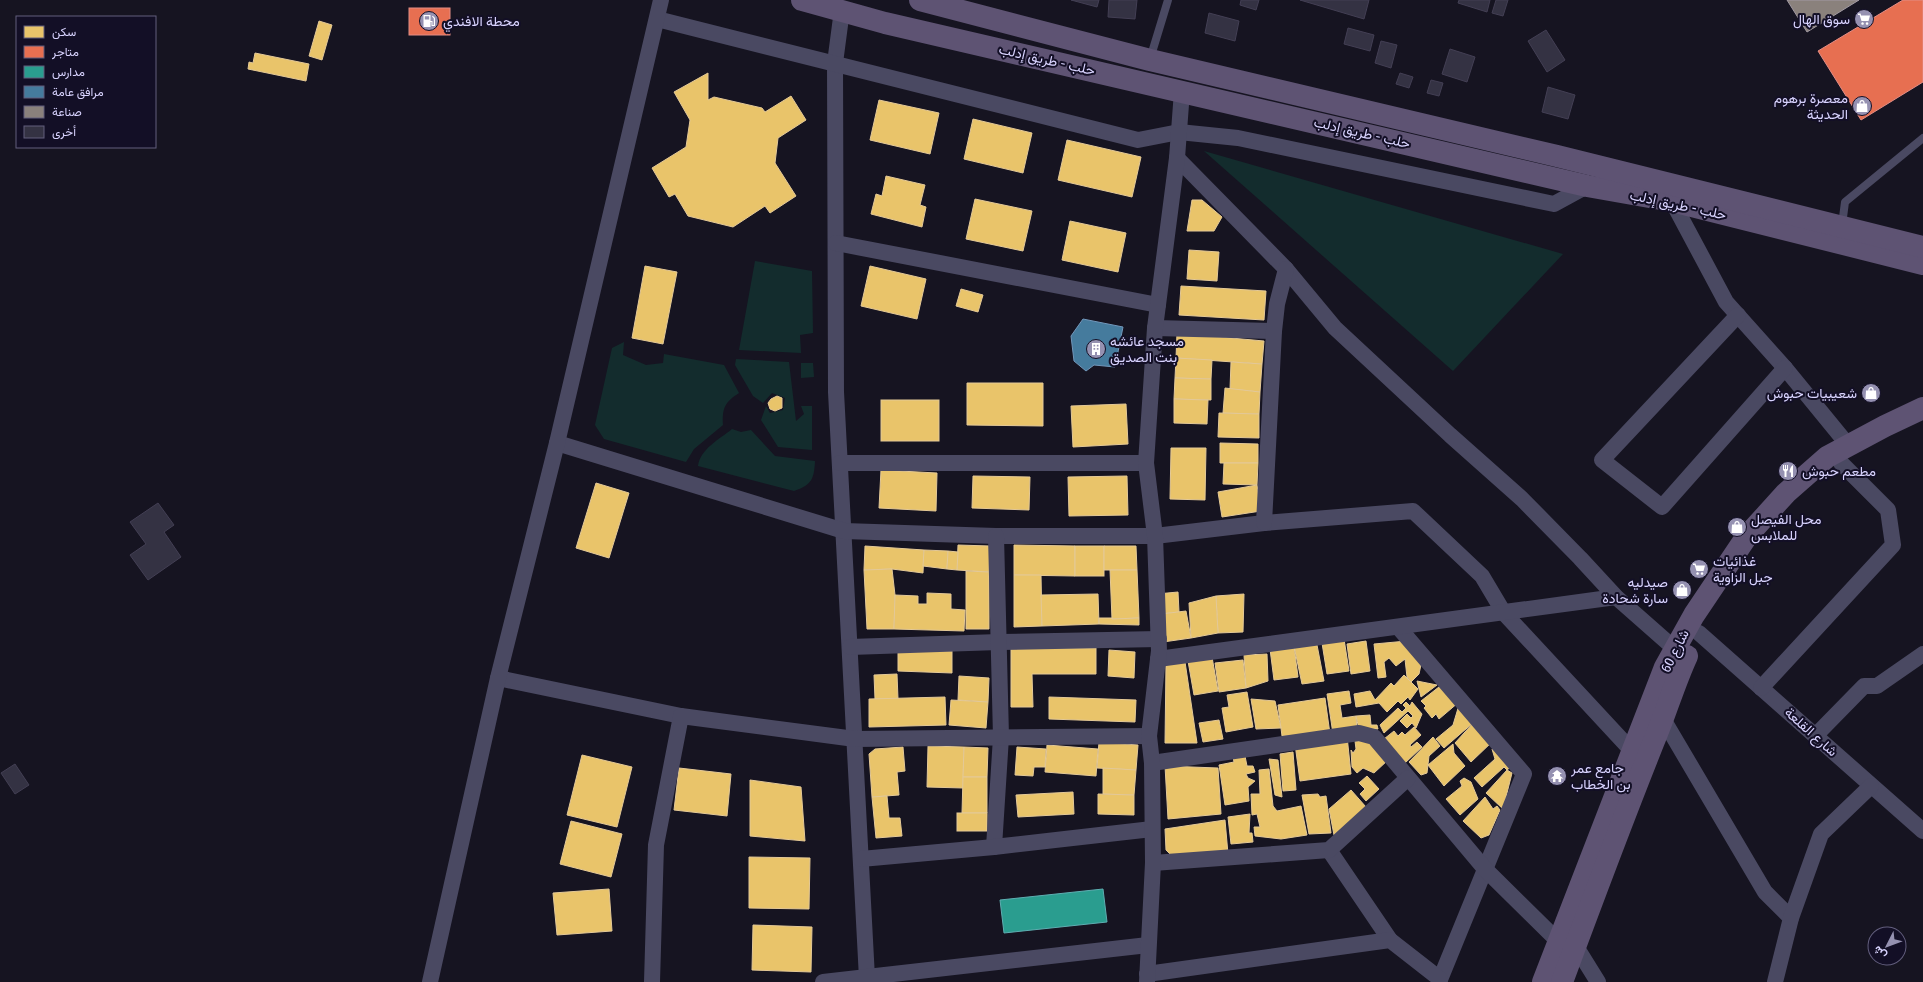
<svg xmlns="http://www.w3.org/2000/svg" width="1923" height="982" font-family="'Fira Sans Condensed',Vazirmatn,sans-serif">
  <rect width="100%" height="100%" fill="#161421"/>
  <g fill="#132c2d">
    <path d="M1204,151L1563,254L1453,371Z"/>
    <path d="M755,261L812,271L813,333L800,335L801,353L739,350Z"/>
    <path d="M624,342L623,355L646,365L663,363L664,354L724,365L739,393C725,402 722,408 723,425L694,449L686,462L604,439L595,425L612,348Z"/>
    <path d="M736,359L789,362L796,421L804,414L801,406H812V450L778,447L761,420L766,406L770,413L783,410L785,398L772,393L763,403L753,396L735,365Z"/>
    <path d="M801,363H813L814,377L801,378Z"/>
    <path d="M732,429L741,432L751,430L775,456L815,461C814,479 812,485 794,491L698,466C700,449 720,439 732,429Z"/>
  </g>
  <g fill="#e9c46a" stroke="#e4c997">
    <path d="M319,21L332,25L322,60L309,56Z"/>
    <path d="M255,53L309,64L306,81L248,69L249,62L253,63Z"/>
    <path d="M708,73V100L714,97L762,108L765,112L791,96L806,120L778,138L775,163L796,196L770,213L765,206L733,227L688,216L675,194L669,197L652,168L686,147L690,120L674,92Z"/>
    <path d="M879,100L939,113L930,154L870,140Z"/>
    <path d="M973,119L1032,133L1023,173L964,159Z"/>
    <path d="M1067,140L1141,157L1132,197L1058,180Z"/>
    <path d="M886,176L925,185L920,205L926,207L922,227L871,214L876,194L882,196Z"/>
    <path d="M975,199L1032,211L1023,251L966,239Z"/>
    <path d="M1192,200H1202L1222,217L1214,231H1187Z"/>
    <path d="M1070,221L1126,233L1118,272L1062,260Z"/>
    <path d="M1189,250L1219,252L1217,281L1187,279Z"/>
    <path d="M645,266L677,272L663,344L632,338Z"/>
    <path d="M870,266L926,279L917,319L861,306Z"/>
    <path d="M1181,286L1266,291L1264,320L1179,315Z"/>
    <path d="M961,289L983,295L978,312L956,306Z"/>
    <path d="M1177,333L1264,341L1262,364L1176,358Z"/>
    <path d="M1176,358L1212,360L1211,379L1175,378Z"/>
    <path d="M1231,362L1262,364L1260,392L1230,389Z"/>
    <path d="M1175,378L1211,379V400L1174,399Z"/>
    <path d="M967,383H1043V426L967,425Z"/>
    <path d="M1225,388L1260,392L1259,414L1223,413Z"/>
    <path d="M777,396L782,398V408L775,411L770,409L768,403L771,399Z"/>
    <path d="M1174,399L1208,400L1207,424L1174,423Z"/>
    <rect x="881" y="400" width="58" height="41"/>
    <path d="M1126,404L1128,444L1073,447L1071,406Z"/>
    <path d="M1219,413L1259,414V438L1218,437Z"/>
    <path d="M1220,443L1258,444V463H1220Z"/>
    <path d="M1171,448H1206L1205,500L1170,499Z"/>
    <path d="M1224,463H1258L1257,485L1223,484Z"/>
    <path d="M881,470L937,473L936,511L879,508Z"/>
    <path d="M973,476L1030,477L1029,510L972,508Z"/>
    <path d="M1127,476L1128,515L1069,516L1068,477Z"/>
    <path d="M596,483L629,493L609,558L576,548Z"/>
    <path d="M1257,485L1261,511L1222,517L1218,492Z"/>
    <path d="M958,545L990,546L989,572L957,570Z"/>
    <path d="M1014,545L1075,546V576L1014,575Z"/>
    <path d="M865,546L924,550L923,573L892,569L864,570Z"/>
    <rect x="1075" y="546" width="29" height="30"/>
    <path d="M1104,546H1136L1137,570H1104Z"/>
    <path d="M924,550L948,551L947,569L923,566Z"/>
    <path d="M948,551L958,552L957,570L947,569Z"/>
    <path d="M892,569L895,595L894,629H867L864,570Z"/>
    <path d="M1110,570H1137L1139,618L1112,619Z"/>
    <path d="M966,571L989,572V629H966Z"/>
    <path d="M1014,575H1041L1042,626L1014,627Z"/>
    <path d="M1178,592L1179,612L1161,614L1157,594Z"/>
    <path d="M927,593L951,594V609L965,610L964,631L894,629L895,595L918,596V604H927Z"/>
    <path d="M1098,594L1099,624L1042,626L1041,595Z"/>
    <path d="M1244,594L1243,632L1218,633L1216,596Z"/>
    <path d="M1216,596L1218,633L1191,638L1189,603Z"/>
    <path d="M1186,611L1191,638L1163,642L1161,614Z"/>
    <path d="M1099,618H1112V619L1139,618V625L1099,624Z"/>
    <path d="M1344,639L1349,671L1327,674L1322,643Z"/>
    <path d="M1366,641L1370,671L1351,674L1347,644Z"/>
    <path d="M1407,641L1422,660L1419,674L1411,682L1407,677L1405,659L1396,666L1389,658L1384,662L1386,677L1378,678L1374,644Z"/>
    <path d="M1317,645L1324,681L1302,684L1294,646Z"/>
    <path d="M1294,646L1298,677L1274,680L1270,649Z"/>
    <path d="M1011,648H1096V674H1032L1033,707H1011Z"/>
    <path d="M898,650L952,651V673L898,671Z"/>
    <path d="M1109,650L1135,652L1134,678L1108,676Z"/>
    <path d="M1267,654L1268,681L1246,688L1244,655Z"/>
    <path d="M1184,655L1197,743H1165L1166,664Z"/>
    <path d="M1212,657L1218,691L1194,695L1188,661Z"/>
    <path d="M1243,660L1246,688L1219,692L1215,663Z"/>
    <path d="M897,674L898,699H875L874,675Z"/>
    <path d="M1404,675L1418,689L1410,700L1408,697L1401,704L1398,701L1387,712L1379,703L1356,707L1354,694L1370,691L1375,700L1391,683L1394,686Z"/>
    <path d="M959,676L989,678L988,702L958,700Z"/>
    <path d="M1417,681L1437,685L1421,697Z"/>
    <path d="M1444,683L1459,702L1439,719L1436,714L1432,718L1424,708L1426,706L1421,701Z"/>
    <path d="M1349,691L1351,703L1340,705L1342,718L1356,716L1357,730L1333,734L1327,694Z"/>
    <path d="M1247,692L1253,727L1226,732L1222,708L1229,707L1227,695Z"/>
    <path d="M945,697L946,725L869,727V699Z"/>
    <path d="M1049,697L1136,700L1135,722L1049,719Z"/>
    <path d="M1325,698L1330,734L1282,736L1278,705Z"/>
    <path d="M1251,699L1275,701L1281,728L1256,729Z"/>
    <path d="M951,700L988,702L986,728L949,725Z"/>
    <path d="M1406,702L1410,706L1412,702L1422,714L1416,728L1412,723L1407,728L1400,721L1407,714L1411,718L1413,716L1408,711L1384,733L1380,725L1398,708L1402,712L1406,708L1403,705Z"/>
    <path d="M1459,705L1474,722L1444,748L1436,739L1453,725Z"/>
    <path d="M1370,715L1371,725H1377L1378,729H1359L1356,716Z"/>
    <path d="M1219,720L1223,739L1203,742L1199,723Z"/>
    <path d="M1474,722L1493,741L1471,762L1455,743Z"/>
    <path d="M1414,727L1421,735L1410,745L1411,747L1417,742L1422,747L1405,763L1384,739L1394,731L1398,736L1402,732L1405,735Z"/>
    <path d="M1347,736L1351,774L1300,781L1295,744Z"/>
    <path d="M1433,737L1440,746L1429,756L1427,773L1421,775L1409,762Z"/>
    <path d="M1355,741H1370L1388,760L1374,773L1363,768L1357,773L1352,767L1351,750L1353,753L1356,749Z"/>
    <path d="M1099,742L1138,745L1136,770L1097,768Z"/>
    <path d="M1453,744L1454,753L1465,766L1444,786L1428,765Z"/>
    <path d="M1047,745L1098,749L1096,776L1045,772Z"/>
    <path d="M928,746L964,747L963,788L927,787Z"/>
    <path d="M903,747L905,771L897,772L899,795L872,797L869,754L875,749Z"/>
    <path d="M964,747L988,748L987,777H963Z"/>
    <path d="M1017,747L1046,749L1045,767H1034L1033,776L1015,775Z"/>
    <path d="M1498,748L1513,765L1507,770L1504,767L1482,787L1474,778L1495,759L1492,749Z"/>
    <path d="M1293,752L1296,790L1283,791L1280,754Z"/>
    <path d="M582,755L632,767L617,827L567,815Z"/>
    <path d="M1245,756L1247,766H1253L1255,772L1246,774L1248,778L1255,781L1248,787L1249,801L1225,805L1219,765L1234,762L1233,757Z"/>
    <path d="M1269,759L1278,760L1282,797L1275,795Z"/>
    <path d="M1165,766L1218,768L1221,814L1168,819Z"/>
    <path d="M679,768L731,774L727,816L674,810Z"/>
    <path d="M1103,768L1136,770L1134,795L1103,794Z"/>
    <path d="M1269,769L1273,806L1277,811L1301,806L1307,835L1281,839L1255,836L1254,827H1260L1257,814L1252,815L1251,794H1260L1259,770Z"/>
    <path d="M1507,770L1512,773L1503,809L1486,793Z"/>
    <path d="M1367,776L1379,789L1366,801L1360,794L1365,789L1359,783Z"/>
    <path d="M963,777H987V813H962Z"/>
    <path d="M1464,778L1471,782L1478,799L1460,815L1446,799L1462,786L1460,781Z"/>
    <path d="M750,780L801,787L805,841L750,836Z"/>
    <path d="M1351,790L1366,807L1334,835L1329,809Z"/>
    <path d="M1073,792L1074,814L1018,817L1016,795Z"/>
    <path d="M1098,794L1134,795V815L1098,814Z"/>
    <path d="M1318,794L1320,797L1326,796L1331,833L1309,834L1302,795Z"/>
    <path d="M887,796L889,818H900L902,836L876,838L872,797Z"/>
    <path d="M1485,797L1493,809L1497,806L1500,810L1489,835L1481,838L1463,821Z"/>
    <rect x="957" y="813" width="30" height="18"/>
    <path d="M1250,814L1249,833H1252L1253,842L1231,844L1228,817Z"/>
    <path d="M1225,820L1228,854L1175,859L1166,850L1165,829Z"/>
    <path d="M571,821L622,834L611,877L560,864Z"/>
    <path d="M749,857L810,858L809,909L749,908Z"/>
    <path d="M609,889L612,931L557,935L553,893Z"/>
    <path d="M753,925L812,927L811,972L752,970Z"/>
  </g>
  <g fill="#e76f51" stroke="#e38d85">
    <path d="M1903,0H1923V82L1861,120L1818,51Z"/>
    <rect x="409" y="8" width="41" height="27"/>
  </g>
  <path fill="#2a9d8f" stroke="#5eaeb1" d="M1103,889L1107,922L1004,933L1000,900Z"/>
  <path fill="#457b9d" stroke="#7196ba" d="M1083,319L1123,327L1115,367L1094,365L1086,371L1074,361L1071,336Z"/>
  <path fill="#8a817c" stroke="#a29aa3" d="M1787,0H1859L1807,32Z"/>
  <g fill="#343243" stroke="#433f54">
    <path d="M1071,0H1099L1097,7Z"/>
    <path d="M1109,0H1137L1135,19L1108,17Z"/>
    <path d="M1241,0H1259L1256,10L1240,5Z"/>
    <path d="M1300,0H1369L1364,19Z"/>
    <path d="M1459,0H1490L1487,12L1458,3Z"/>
    <path d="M1496,0H1508L1503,16L1492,13Z"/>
    <path d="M1209,13L1239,21L1235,41L1205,33Z"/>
    <path d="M1348,28L1374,35L1370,51L1344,44Z"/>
    <path d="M1546,30L1565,60L1547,72L1528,41Z"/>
    <path d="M1381,41L1397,45L1391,68L1375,63Z"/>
    <path d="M1450,49L1475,57L1467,82L1442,74Z"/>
    <path d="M1400,73L1413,77L1409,88L1396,84Z"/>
    <path d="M1431,80L1443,83L1439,96L1427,93Z"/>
    <path d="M1548,87L1575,95L1568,119L1542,112Z"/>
    <path d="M158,503L174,525L164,532L181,557L148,580L130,555L146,544L130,522Z"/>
    <path d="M15,764L29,785L15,794L1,773Z"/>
  </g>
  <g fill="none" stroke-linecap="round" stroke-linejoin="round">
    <g stroke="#4a4962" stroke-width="8">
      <path d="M1150,59L1168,0"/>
      <path d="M1842,225L1845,202L1923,138"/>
    </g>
    <g stroke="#4a4962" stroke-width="16">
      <path d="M842,10L835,63L836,392L867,978L869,982"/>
      <path d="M657,19L1138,140L1179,132L1238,138L1554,204L1587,186"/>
      <path d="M1177,158L1286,269L1335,328L1450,435L1522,499L1580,558L1616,597L1675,649"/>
      <path d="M1672,201L1726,302L1785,368L1848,445"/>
      <path d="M836,243L1158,305"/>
      <path d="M1738,315L1602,460L1662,507L1785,368"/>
      <path d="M1155,328L1274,331"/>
      <path d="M557,443L844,531L996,536H1155L1264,523L1413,511L1482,576L1504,613L1633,752"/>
      <path d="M840,463H1146"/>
      <path d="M1264,523L1274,331L1277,304L1286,269"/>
      <path d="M1399,628L1524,774L1439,982"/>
      <path d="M1699,633L1923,831"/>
      <path d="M850,647L999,642L1159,639"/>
      <path d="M1158,659L1616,597"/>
      <path d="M498,678L681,716"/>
      <path d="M1761,688L1893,545L1888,510L1841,463"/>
      <path d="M1663,719L1765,892L1791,918"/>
      <path d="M1815,736L1864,686H1877L1923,654"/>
      <path d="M1152,763L1359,733L1374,737L1485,869L1558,941"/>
      <path d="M994,847L1001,737L996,536"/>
      <path d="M1329,850L1390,940"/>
      <path d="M861,859L994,847L1152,829"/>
      <path d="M1153,863L1329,850L1408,778"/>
      <path d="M1575,945L1598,982"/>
      <path d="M1147,974L1390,940L1440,979"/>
      <path d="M430,982L498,678L557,443L661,0"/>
      <path d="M652,982L656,845L681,716L855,739L1149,736"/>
      <path d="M823,982L1148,945"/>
      <path d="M1147,982L1153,863L1152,763L1149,736L1159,651L1155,536L1146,463L1155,328L1177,158L1182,91"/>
      <path d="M1775,982L1791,918L1821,834L1871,786"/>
    </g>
    <g stroke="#5e5373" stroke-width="22">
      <path d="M802,0L885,23L1587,186L1672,201L1923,264"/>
      <path d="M920,0L1150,60L1557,156L1923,247"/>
      <path d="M1543,982L1665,667L1694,615L1747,536L1786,493L1827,457L1885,426L1923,408"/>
      <path d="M1562,982C1592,901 1622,821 1654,741C1666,713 1674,684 1687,656"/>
    </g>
  </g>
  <defs>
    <symbol id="supermarket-disc" viewBox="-11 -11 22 22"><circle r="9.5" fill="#9591b1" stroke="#130f26"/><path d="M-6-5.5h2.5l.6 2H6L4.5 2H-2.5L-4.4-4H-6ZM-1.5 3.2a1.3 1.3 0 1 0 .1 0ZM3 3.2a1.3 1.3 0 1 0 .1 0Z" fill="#fff"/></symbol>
    <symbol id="fuel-disc" viewBox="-11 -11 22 22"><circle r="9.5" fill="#9591b1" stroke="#130f26"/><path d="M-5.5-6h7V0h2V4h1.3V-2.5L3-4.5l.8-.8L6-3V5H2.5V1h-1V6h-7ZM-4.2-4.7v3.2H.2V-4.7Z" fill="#fff"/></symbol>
    <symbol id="shop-disc" viewBox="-11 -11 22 22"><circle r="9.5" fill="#9591b1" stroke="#130f26"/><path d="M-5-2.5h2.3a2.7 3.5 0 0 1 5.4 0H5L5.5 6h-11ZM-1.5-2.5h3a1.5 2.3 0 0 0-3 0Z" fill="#fff"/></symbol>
    <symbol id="building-disc" viewBox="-11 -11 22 22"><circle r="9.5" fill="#9591b1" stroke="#130f26"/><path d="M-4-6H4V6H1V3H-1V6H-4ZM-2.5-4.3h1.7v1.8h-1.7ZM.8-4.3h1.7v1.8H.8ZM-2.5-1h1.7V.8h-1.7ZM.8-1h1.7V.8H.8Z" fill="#fff"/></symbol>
    <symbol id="restaurant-disc" viewBox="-11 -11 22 22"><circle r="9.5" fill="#9591b1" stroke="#130f26"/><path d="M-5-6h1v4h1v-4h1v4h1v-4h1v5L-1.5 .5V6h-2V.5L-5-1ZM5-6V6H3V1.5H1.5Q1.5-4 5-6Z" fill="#fff"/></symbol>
    <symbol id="temple-disc" viewBox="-11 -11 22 22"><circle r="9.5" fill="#9591b1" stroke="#130f26"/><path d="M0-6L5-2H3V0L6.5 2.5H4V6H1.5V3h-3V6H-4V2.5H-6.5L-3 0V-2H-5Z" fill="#fff"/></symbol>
  </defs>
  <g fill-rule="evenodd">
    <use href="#supermarket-disc" x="1853" y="8" width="22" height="22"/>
    <use href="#fuel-disc" x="418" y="10" width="22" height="22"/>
    <use href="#shop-disc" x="1851" y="95" width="22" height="22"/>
    <use href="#building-disc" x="1085" y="338" width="22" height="22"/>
    <use href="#shop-disc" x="1860" y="382" width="22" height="22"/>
    <use href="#restaurant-disc" x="1777" y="460" width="22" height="22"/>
    <use href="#shop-disc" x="1726" y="516" width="22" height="22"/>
    <use href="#supermarket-disc" x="1688" y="558" width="22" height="22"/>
    <use href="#shop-disc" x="1671" y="579" width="22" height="22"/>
    <use href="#temple-disc" x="1546" y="765" width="22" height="22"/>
  </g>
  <g text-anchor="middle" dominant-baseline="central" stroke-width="4" stroke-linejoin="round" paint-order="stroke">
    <g font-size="14" fill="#d9d4ff" stroke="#130f26" text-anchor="start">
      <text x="1850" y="19" text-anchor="end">سوق الهال</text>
      <text x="443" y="21">محطة الافندي</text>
      <text x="1848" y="98" text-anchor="end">معصرة برهوم<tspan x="1848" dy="16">الحديثة</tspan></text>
      <text x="1110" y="341">مسجد عائشه<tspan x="1110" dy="16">بنت الصديق</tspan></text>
      <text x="1857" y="393" text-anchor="end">شعيبيات حبوش</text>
      <text x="1802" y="471">مطعم حبوش</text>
      <text x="1751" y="519">محل الفيصل<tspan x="1751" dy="16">للملابس</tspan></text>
      <text x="1713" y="561">غذائيات<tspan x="1713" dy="16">جبل الزاوية</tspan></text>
      <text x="1668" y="582" text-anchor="end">صيدليه<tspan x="1668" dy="16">سارة شحادة</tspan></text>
      <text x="1571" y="768">جامع عمر<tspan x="1571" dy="16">بن الخطاب</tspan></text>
    </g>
    <g font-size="14" fill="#d9d4ff" stroke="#130f26">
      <text transform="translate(1047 60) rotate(13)">حلب - طريق إدلب</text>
      <text transform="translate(1362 133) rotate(13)">حلب - طريق إدلب</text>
      <text transform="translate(1678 205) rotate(12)">حلب - طريق إدلب</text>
      <text transform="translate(1675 651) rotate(-63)">شارع 60</text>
      <text transform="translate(1811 732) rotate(42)">شارع القلعة</text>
    </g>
  </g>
  <rect x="16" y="16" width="140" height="132" fill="#130f26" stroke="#625e7d"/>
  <rect x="24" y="26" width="20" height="12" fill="#e9c46a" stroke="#625e7d"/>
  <text x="52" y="36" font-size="12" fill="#d9d4ff">سكن</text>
  <rect x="24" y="46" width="20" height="12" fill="#e76f51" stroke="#625e7d"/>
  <text x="52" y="56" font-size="12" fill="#d9d4ff">متاجر</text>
  <rect x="24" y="66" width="20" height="12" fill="#2a9d8f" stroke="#625e7d"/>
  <text x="52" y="76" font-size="12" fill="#d9d4ff">مدارس</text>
  <rect x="24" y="86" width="20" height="12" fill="#457b9d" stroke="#625e7d"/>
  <text x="52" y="96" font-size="12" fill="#d9d4ff">مرافق عامة</text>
  <rect x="24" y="106" width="20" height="12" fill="#8a817c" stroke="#625e7d"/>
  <text x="52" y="116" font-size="12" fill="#d9d4ff">صناعة</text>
  <rect x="24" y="126" width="20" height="12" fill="#343243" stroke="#625e7d"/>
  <text x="52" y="136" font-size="12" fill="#d9d4ff">أخرى</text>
  <g transform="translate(1887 946) rotate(228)"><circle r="19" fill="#130f26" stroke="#625e7d"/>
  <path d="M0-3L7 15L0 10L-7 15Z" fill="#9591b1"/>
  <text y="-6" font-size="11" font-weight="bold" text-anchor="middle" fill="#d9d4ff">ش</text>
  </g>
</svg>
